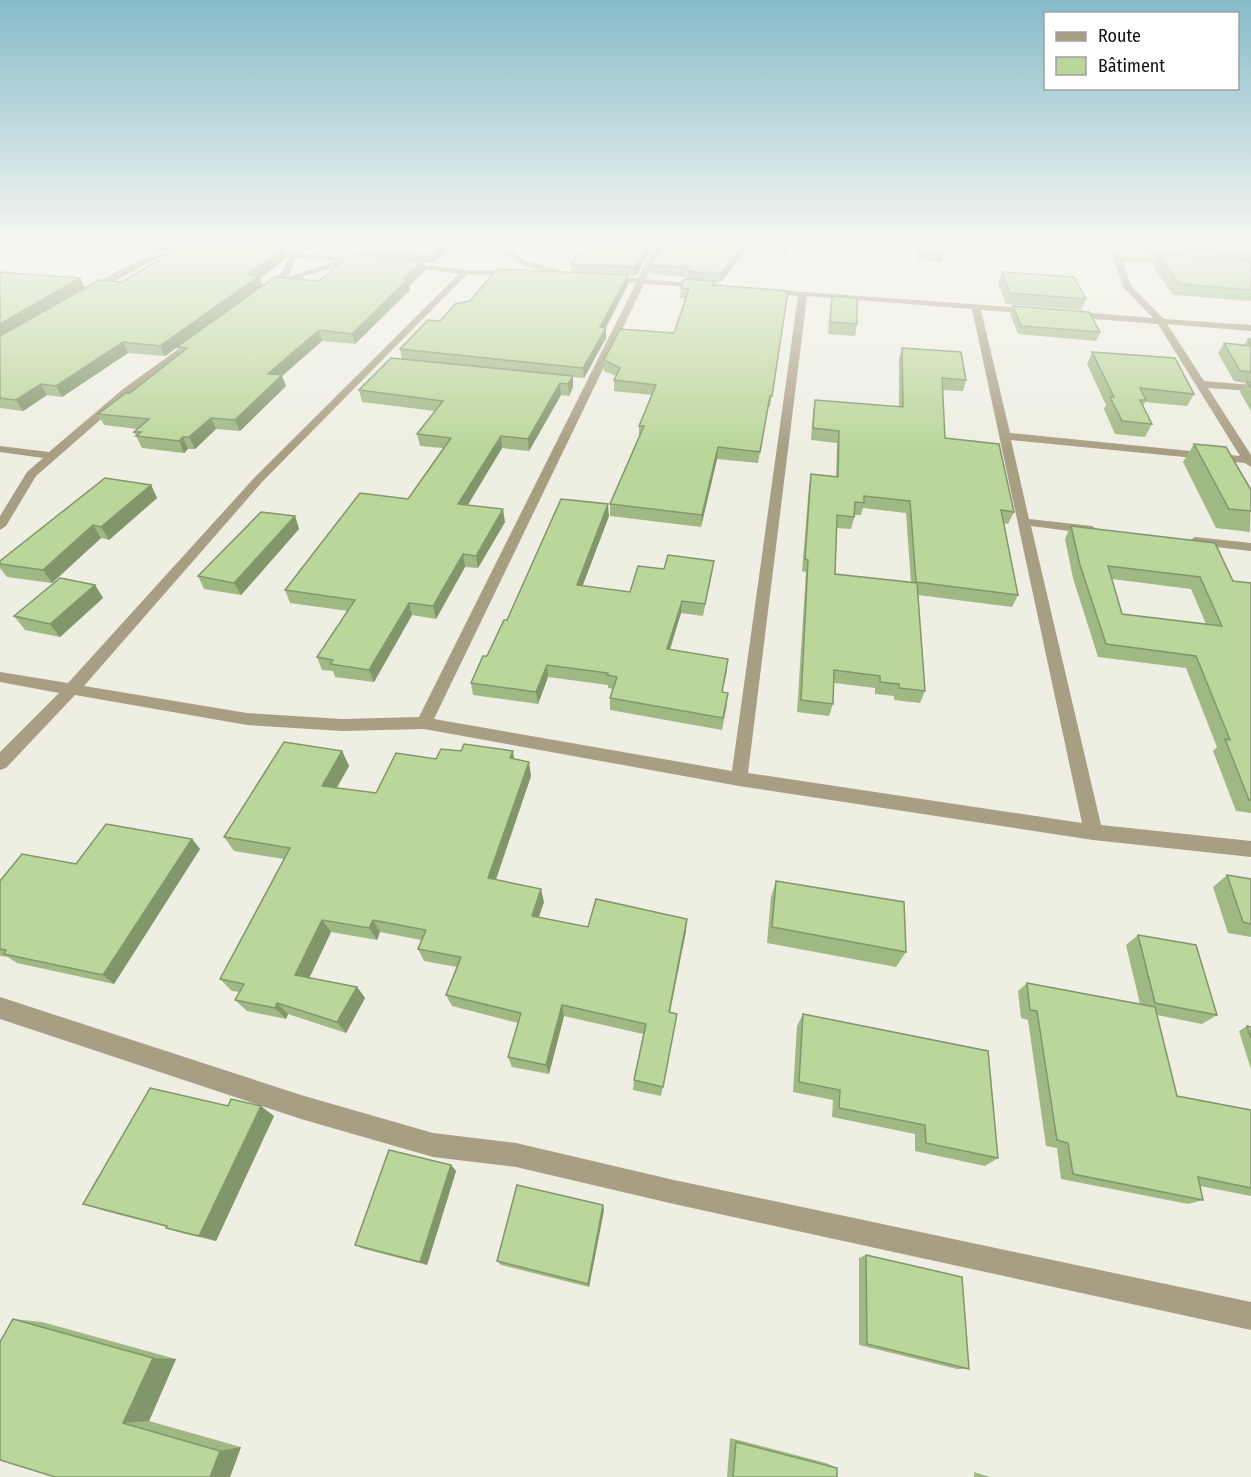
<svg xmlns="http://www.w3.org/2000/svg" width="1251" height="1477" font-family="'Fira Sans Condensed',sans-serif">
  <rect width="100%" height="100%" fill="#eeeee2"/>
  <g fill="none" stroke-linecap="round" stroke-linejoin="round">
    <g fill="#a89e83" fill-rule="evenodd">
      <path d="M11,244H20L0,254V249Z"/>
      <path d="M72,244L141,249L180,245L204,249L200,251L180,249L141,253Z"/>
      <path d="M311,244H320L303,254L368,259L372,261L368,263L342,261V265L277,285L268,293H262V289L283,271L289,257L262,255H259V251L293,253ZM296,258L338,261L285,278L291,272Z"/>
      <path d="M493,244H501L526,261L581,276L577,278C547,272 515,268 493,244Z"/>
      <path d="M655,244H663L646,279L703,284L707,286L703,288L644,284L434,719L732,771L798,296L767,293L763,291L764,289L1038,309L1039,311L1035,314L981,310L1010,433L1240,456L1158,324L1069,317L1065,314L1069,311L1153,318L1123,287L1109,244H1117L1121,257L1178,260L1182,262L1178,264L1123,261L1131,286L1164,319L1251,325V331L1167,324L1204,381L1251,385V391L1208,388L1251,455V467L1245,463L1011,440L1029,519L1092,526L1098,530L1092,534L1031,526L1101,825L1251,841V857L1093,840L739,786L424,729L342,731L247,725L75,695L6,768L0,770V752L59,693L0,682V672L68,683L255,477L459,274L400,266L399,264L403,262L465,270L514,272L518,274L514,276L467,274L263,481L84,686L247,713L342,719L419,717L636,283L606,280L602,278L606,276L638,278ZM807,296L972,309L1082,823L748,773Z"/>
      <path d="M159,252L166,254L92,293L85,291L119,270Z"/>
      <path d="M195,337L203,339L131,393L36,476L6,526L0,530V516L27,472L43,458L0,452V446L49,452L123,389Z"/>
      <path d="M1195,537L1251,543V551L1190,544L1189,541Z"/>
      <path d="M0,997L301,1095L433,1133L516,1143L674,1180L1251,1302V1330L674,1204L516,1167L433,1157L301,1119L0,1019Z"/>
    </g>
  </g>
  <g fill="#a0b884" fill-rule="evenodd">
    <path d="M186,244H304L293,251L283,250L285,259L260,278L263,286L319,281L364,256L362,250L370,244H453L433,263L423,262L425,271L409,286L410,290L355,344L322,341L282,376L286,386L240,431L216,429L195,449H188L184,453L142,448L134,432L137,429L104,425L98,414L130,393L180,354L177,347L165,356L128,353L62,397L47,395L23,411L0,408V272L85,288L122,282Z"/>
    <path d="M653,244L638,273L633,276L621,275H628V285L606,328V338L584,378L573,377V387L569,396L561,395L529,451L502,448L468,505L505,522L478,568L465,567L436,619L412,615L374,682L335,677L333,671L322,670L317,657L348,611L290,603L285,590L408,499L443,448L420,446L417,434L435,411L362,402L359,390L402,359L400,349L470,301L572,272L571,264Z"/>
    <path d="M662,244H790L788,254L745,251L721,282H715V285L788,291L770,407L768,406L758,463L717,459L701,527L610,516V504L639,436V426L652,395L614,391V380L616,376L604,371V360L674,333L686,298H680L681,288L687,279V277L651,274V265Z"/>
    <path d="M916,244H942L944,253L942,262L918,260Z"/>
    <path d="M1138,244H1251V301L1173,295L1153,266L1157,257L1147,256Z"/>
    <path d="M1002,272L1086,299L1081,310L1006,304L998,283Z"/>
    <path d="M832,296L857,324L855,336L828,334L830,307Z"/>
    <path d="M1013,306L1100,332L1096,341L1018,334L1010,314Z"/>
    <path d="M1248,339H1251V411L1240,392L1246,383L1234,381L1218,353L1224,343L1244,345Z"/>
    <path d="M902,348L966,380L963,391L943,390L945,438L1014,512L1008,524L1004,523L1018,595L1012,607L918,595L925,691L920,703L894,700V696L875,694V688L834,683L833,704L829,716L797,712L806,572L802,571L809,486L811,474L836,476L837,443L811,440L813,411L815,400L899,407V358ZM863,508L906,513L911,583L835,574L837,528L851,529L855,515H861Z"/>
    <path d="M1092,352L1194,394L1187,406L1145,402L1143,406L1152,424L1145,437L1115,434L1104,409L1106,405L1087,364Z"/>
    <path d="M1194,444L1251,490L1250,532L1216,528L1183,462Z"/>
    <path d="M151,485L157,498L109,540L101,538L52,583L7,577L0,568V561Z"/>
    <path d="M295,516L299,529L241,595L204,589L198,576Z"/>
    <path d="M609,516L582,586L630,592L664,569L712,573L703,616L681,613L670,650L727,671L722,692L727,705L722,730L610,710V698L613,689L608,688V685L548,677L538,704L473,695L471,683L487,656L507,620Z"/>
    <path d="M1071,526L1233,581L1251,583V813L1236,811L1213,751L1217,747L1186,668L1098,657L1073,578L1065,539ZM1112,579L1191,589L1206,624L1122,614Z"/>
    <path d="M95,585L103,598L60,637L25,630L14,616Z"/>
    <path d="M342,751L349,766L336,788L376,793L436,759H514L531,776L496,879L544,902L538,917L588,927L686,931L670,1013L677,1014L661,1096L633,1090L634,1080L643,1034L564,1016L549,1074L512,1067L508,1057L518,1023L452,1006L446,995L457,967L424,961L418,949L421,940L380,932L377,940L331,932L309,978L357,987L365,998L346,1033L288,1014L286,1019L247,1011L235,1000L240,992L232,991L220,979L284,859L234,851L224,837Z"/>
    <path d="M192,839L200,849L114,984L17,963L8,957L0,956V881Z"/>
    <path d="M1227,875L1251,879V937L1228,933L1213,887Z"/>
    <path d="M776,881L906,952L896,967L767,943L771,897Z"/>
    <path d="M1138,935L1217,1015L1202,1024L1157,1015L1177,1096L1251,1110V1196L1200,1186L1203,1200L1188,1204L1061,1179L1057,1148L1046,1146L1028,1020L1021,1018L1018,991L1027,983L1140,1004L1126,945Z"/>
    <path d="M803,1014L998,1158L985,1166L915,1151V1134L832,1117L833,1100L793,1092L797,1026Z"/>
    <path d="M1247,1026L1251,1027V1069L1239,1031Z"/>
    <path d="M228,1106L274,1116L216,1241L185,1234L166,1228L167,1227L105,1211L83,1204Z"/>
    <path d="M451,1165L456,1171L427,1265L364,1249L355,1245Z"/>
    <path d="M604,1210L589,1287L501,1265L497,1261Z"/>
    <path d="M866,1255L969,1369H957L859,1345V1258Z"/>
    <path d="M13,1319L42,1322L176,1359L149,1421L241,1447L230,1477H55Z"/>
    <path d="M730,1438L826,1463L837,1468V1477H727Z"/>
    <path d="M974,1472L990,1477H974Z"/>
  </g>
  <g fill="#82966c">
    <path d="M290,244H304L293,251Z"/>
    <path d="M446,244H453L433,263L432,257Z"/>
    <path d="M649,244H653L638,273L633,276L634,267Z"/>
    <path d="M745,244V251L721,282V274Z"/>
    <path d="M282,250L285,259L260,278L263,286L165,356L160,346L247,275Z"/>
    <path d="M423,261L425,271L409,286L410,290L355,344L352,334L404,279Z"/>
    <path d="M628,275V285L600,337V327Z"/>
    <path d="M80,278L85,288L0,338V324Z"/>
    <path d="M606,328V338L584,378L583,368Z"/>
    <path d="M319,330L322,341L282,376L286,386L240,431L235,420L268,374Z"/>
    <path d="M123,342L128,353L62,397L56,386Z"/>
    <path d="M573,376V387L569,396L568,384Z"/>
    <path d="M560,383L561,395L529,451L528,439Z"/>
    <path d="M41,384L47,395L23,411L16,400Z"/>
    <path d="M211,418L216,429L195,449L189,437Z"/>
    <path d="M501,436L502,448L461,516L458,504Z"/>
    <path d="M183,437L188,449L184,453L179,441Z"/>
    <path d="M718,447L717,459L701,527L702,515Z"/>
    <path d="M151,485L157,498L109,540L101,527Z"/>
    <path d="M608,504L609,516L578,598L577,585Z"/>
    <path d="M503,509L505,522L478,568L476,556Z"/>
    <path d="M295,516L299,529L241,595L234,583Z"/>
    <path d="M93,525L101,538L52,583L43,570Z"/>
    <path d="M463,554L465,567L436,619L433,606Z"/>
    <path d="M95,585L103,598L60,637L50,624Z"/>
    <path d="M682,601L681,613L666,661L667,649Z"/>
    <path d="M409,603L412,615L374,682L369,670Z"/>
    <path d="M547,665L548,677L538,704L536,692Z"/>
    <path d="M342,751L349,766L330,800L322,786Z"/>
    <path d="M513,751L515,766L510,758Z"/>
    <path d="M529,762L531,776L492,891L488,878Z"/>
    <path d="M192,839L200,849L114,984L103,975Z"/>
    <path d="M541,889L544,902L535,929L532,916Z"/>
    <path d="M687,919L686,931L667,1023L669,1012Z"/>
    <path d="M322,920L331,932L305,987L295,975Z"/>
    <path d="M373,920L380,932L377,940L369,928Z"/>
    <path d="M357,987L365,998L346,1033L337,1022Z"/>
    <path d="M277,1003L288,1014L286,1019L275,1008Z"/>
    <path d="M562,1005L564,1016L549,1074L546,1065Z"/>
    <path d="M261,1106L274,1116L216,1241L199,1236Z"/>
    <path d="M451,1165L456,1171L427,1265L420,1262Z"/>
    <path d="M603,1205L604,1210L589,1287L588,1284Z"/>
    <path d="M153,1358L176,1359L149,1421L123,1423Z"/>
    <path d="M241,1447L230,1477H210L220,1451Z"/>
  </g>
  <g fill="#bad69a" stroke="#82966c" stroke-width="1.5" fill-rule="evenodd">
    <path d="M186,244H200L282,250L247,275L259,276L160,346L123,342L56,386L41,384L16,400L0,398V336L99,280L122,282Z"/>
    <path d="M370,244H446L432,257L362,250Z"/>
    <path d="M586,244H649L638,264L634,267L571,264Z"/>
    <path d="M662,244H745L721,274L687,271L689,268L651,265Z"/>
    <path d="M752,244H790L789,246Z"/>
    <path d="M919,244H942L944,253L920,251Z"/>
    <path d="M1150,244H1251V252L1152,246Z"/>
    <path d="M352,254L423,261L404,279H408L352,334L319,330L268,374L282,375L235,420L211,418L189,437H183L179,441L136,436L141,432H134L149,419L98,414L126,393H130L187,348L177,347L275,277L319,281Z"/>
    <path d="M1158,255L1251,260V290L1179,284Z"/>
    <path d="M497,269L628,275L600,327L606,328L583,368L400,349L428,320L440,321L455,304L470,301Z"/>
    <path d="M0,272L80,278L0,324Z"/>
    <path d="M1002,272L1074,277L1086,299L1010,293Z"/>
    <path d="M684,279L715,281L712,285L788,291L772,396H770L760,452L718,447L702,515L610,504L644,426H639L656,385L614,380L620,368L604,360L620,329L674,333L689,289L681,288Z"/>
    <path d="M832,296L857,298V324L830,322Z"/>
    <path d="M1013,306L1089,312L1100,332L1021,326Z"/>
    <path d="M1248,339H1251V372L1240,371L1224,343L1251,346Z"/>
    <path d="M902,348L961,352L966,380L942,378L945,438L999,444L1014,512L1001,510L1018,595L916,582L910,501L864,496V503L855,502L854,517L837,515L835,574L917,583L925,691L899,688V684L880,682V676L834,670L833,704L801,700L808,560L805,559L811,474L838,477L839,431L813,428L815,400L903,407Z"/>
    <path d="M1092,352L1175,358L1194,394L1140,388L1146,400H1140L1152,424L1122,421L1110,397H1114Z"/>
    <path d="M391,358L573,376L568,384L560,383L528,439L501,436L458,504L503,509L476,556L463,554L433,606L409,603L369,670L330,664L333,660L317,657L355,600L285,590L360,493L408,499L451,438L417,434L443,401L359,390Z"/>
    <path d="M1247,382H1251V388Z"/>
    <path d="M1194,444L1226,447L1251,490V511L1229,509Z"/>
    <path d="M105,478L151,485L101,527L93,525L43,570L0,564V561Z"/>
    <path d="M561,499L608,504L577,585L630,592L638,566L664,569L668,555L714,561L705,604L682,601L667,649L728,659L722,692L728,693L723,718L610,698L617,677L607,675L608,673L547,665L536,692L471,683L483,656H487L504,620H507Z"/>
    <path d="M261,512L295,516L234,583L198,576Z"/>
    <path d="M1071,526L1215,543L1233,581L1251,583V800H1249L1225,739L1230,740L1196,656L1106,644L1080,565ZM1108,566L1200,577L1222,626L1122,614Z"/>
    <path d="M60,578L95,585L50,624L14,616Z"/>
    <path d="M284,742L342,751L322,786L376,793L396,753L436,759L441,749L461,751L464,744L513,751L510,758L529,762L488,878L541,889L532,916L588,927L596,899L687,919L669,1012L677,1014L663,1087L634,1080L646,1024L562,1005L546,1065L508,1057L521,1013L446,995L461,957L418,949L426,930L373,920L369,928L322,920L295,975L357,987L337,1022L277,1003L275,1008L235,1000L244,984L220,979L290,848L224,837Z"/>
    <path d="M106,824L192,839L103,975L4,954L6,950L0,949V881L22,854L76,864Z"/>
    <path d="M1227,875L1251,879V924L1243,922Z"/>
    <path d="M776,881L904,902L906,952L772,927Z"/>
    <path d="M1138,935L1196,945L1217,1015L1155,1003Z"/>
    <path d="M1027,983L1155,1007L1177,1096L1251,1110V1188L1198,1177L1203,1200L1073,1174L1068,1143L1057,1140L1037,1011L1030,1010Z"/>
    <path d="M803,1014L988,1051L998,1158L926,1143L925,1125L839,1108L840,1090L799,1082Z"/>
    <path d="M1247,1026L1251,1027V1038Z"/>
    <path d="M150,1088L228,1106L231,1099L261,1106L199,1236L166,1228L167,1226L83,1204Z"/>
    <path d="M389,1150L451,1165L420,1262L355,1245Z"/>
    <path d="M517,1185L603,1205L588,1284L497,1261Z"/>
    <path d="M866,1255L962,1277L969,1369L867,1344Z"/>
    <path d="M13,1319L153,1358L123,1423L220,1451L210,1477H55L0,1460V1342Z"/>
    <path d="M736,1442L837,1468V1477H733Z"/>
  </g>
  <linearGradient id="sky" x2="0" y2="1"><stop stop-color="#85bbc8"/><stop offset="0.54" stop-color="#f7f7f2"/><stop offset="1" stop-color="#f7f7f2" stop-opacity="0"/></linearGradient>
  <rect width="1251" height="450" fill="url(#sky)"/>
  <rect x="1044" y="12" width="195" height="78" fill="#ffffff" stroke="#a0a09e" stroke-width="1.5"/>
  <rect x="1056" y="32" width="30" height="9" fill="#a89e83" stroke="#a0a09e" stroke-width="1.5"/>
  <text x="1098" y="42" font-size="18" fill="#11110d">Route</text>
  <rect x="1056" y="57" width="30" height="18" fill="#bad69a" stroke="#a0a09e" stroke-width="1.5"/>
  <text x="1098" y="72" font-size="18" fill="#11110d">Bâtiment</text>
</svg>
